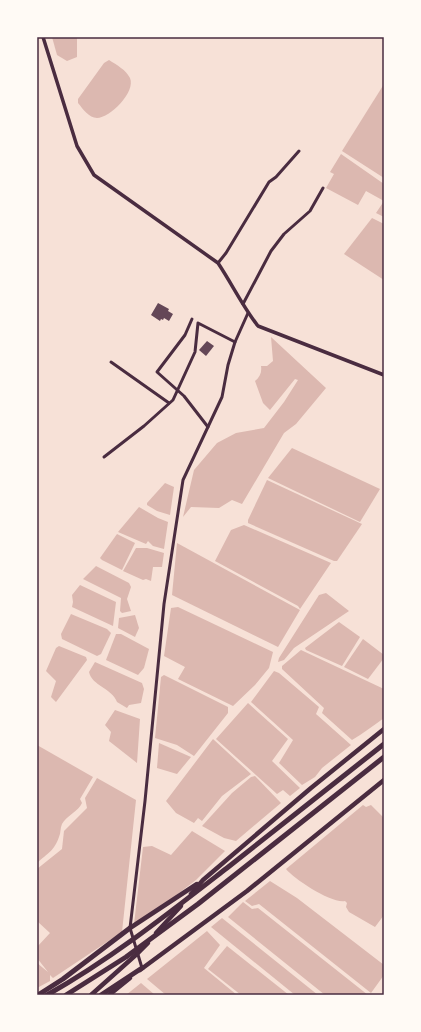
<svg xmlns="http://www.w3.org/2000/svg" width="421" height="1032" font-family="Montserrat,sans-serif">
  <rect width="100%" height="100%" fill="#f7e1d7"/>
  <g fill="#dcb8b0">
    <path d="M52,37H77V57L67,61L57,55Z"/>
    <path d="M109,60C117,65 126,70 130,78C136,92 110,118 97,118C89,118 83,109 78,103V99L104,63Z"/>
    <path d="M384,84V178L342,151Z"/>
    <path d="M341,154L384,184V217L376,213L384,201L366,191L358,205L326,188L334,174L330,172Z"/>
    <path d="M372,218L384,224V280L344,254Z"/>
    <path d="M271,337L326,388L296,424L284,433L242,504L232,500L219,508L191,507L183,517L194,470L217,443L236,433L264,428L284,402L298,380L295,379L270,410L263,403L255,381C260,377 262,372 261,366H267L273,361Z"/>
    <path d="M292,448L380,489L360,522L268,478Z"/>
    <path d="M267,480L362,524L337,561H334L248,523V520Z"/>
    <path d="M165,483L174,487L170,515L157,511L147,505V503Z"/>
    <path d="M139,507L158,518L168,522L164,549L153,546L148,541L146,544L118,532Z"/>
    <path d="M244,525L331,563L300,609L298,606L215,561L231,530Z"/>
    <path d="M117,534L135,543L122,570L102,560L100,558Z"/>
    <path d="M177,543L300,610L278,647L172,595Z"/>
    <path d="M136,548H147L164,553L162,567H153L151,581L146,579L143,580L123,571Z"/>
    <path d="M96,566L129,583L131,587L127,599L131,611L122,613L120,611L121,598L83,579Z"/>
    <path d="M80,585L116,602L113,626L72,607L73,602L72,595Z"/>
    <path d="M326,593L349,611L294,648L284,660L278,662L279,658L319,595Z"/>
    <path d="M178,607L273,652L269,668L255,685L233,706L178,679L185,667L164,656L171,608Z"/>
    <path d="M71,614L107,629L111,633L101,654L97,656L62,639L61,634Z"/>
    <path d="M135,615L139,628L135,637L118,628L119,618Z"/>
    <path d="M339,622L360,637L342,666L306,650L305,648Z"/>
    <path d="M116,634H121L149,649L144,668L138,675L106,660Z"/>
    <path d="M363,639L384,655V658L368,679L344,667Z"/>
    <path d="M59,646L86,657L87,660L56,702L51,697L56,681L46,671L56,648Z"/>
    <path d="M301,650L384,689V718C373,726 362,734 352,740L322,713L324,708L282,669V666Z"/>
    <path d="M95,662L142,683L144,689L141,703L129,705L127,708L117,702C112,688 92,686 89,672Z"/>
    <path d="M274,671L279,673L319,707L316,714L351,745L322,768L315,777L302,785L279,763L293,740L251,702Z"/>
    <path d="M164,675L228,707V713L194,756L177,745L155,738L161,677Z"/>
    <path d="M248,703L288,739L272,761L300,788L290,796L283,790L277,794L216,739Z"/>
    <path d="M115,710L140,719L137,763L109,741L111,732L105,725Z"/>
    <path d="M213,739L251,774L222,796L202,821L198,818L194,823L176,813L166,801Z"/>
    <path d="M159,743L191,757L177,774L157,768Z"/>
    <path d="M37,745L93,777L80,799L82,803C79,811 66,816 62,824C60,828 61,833 59,837C54,851 48,853 37,863Z"/>
    <path d="M255,776L281,803L236,841L224,838L202,826L232,793L251,777Z"/>
    <path d="M97,778L136,800L122,932L53,978L50,975V981L37,988V963L48,972L37,958V947L50,933L37,921V869L62,849L64,831L87,808L85,798Z"/>
    <path d="M363,805L366,807L371,805L384,818V915L375,927L349,912L346,907L347,903L345,901C332,904 294,879 286,869Z"/>
    <path d="M192,831L225,851L196,880L166,903L134,924L143,847L152,846L171,855Z"/>
    <path d="M270,881L297,898L384,965V975L371,993L259,904L252,906L245,901Z"/>
    <path d="M243,902L252,909L258,908L368,995H325L228,917Z"/>
    <path d="M222,918L318,995H295L211,927Z"/>
    <path d="M207,931L220,945L204,968L237,995H166L147,979Z"/>
    <path d="M227,946L289,995H241L208,969Z"/>
    <path d="M141,983L155,995H126Z"/>
  </g>
  <g fill="#644757">
    <path d="M158,303L169,309L168,311L173,314L169,321L164,318L163,320L161,319L160,321L151,315Z"/>
    <path d="M207,341L214,346L206,356L199,350Z"/>
  </g>
  <g fill="none" stroke-linecap="round" stroke-linejoin="round">
    <g stroke="#4a2c40" stroke-width="3">
      <path d="M218,263L226,253L269,182L276,177L299,151"/>
      <path d="M243,304L271,251L284,234L310,211L323,188"/>
      <path d="M192,319L185,335L157,372L184,396L208,427"/>
      <path d="M111,362L169,403"/>
      <path d="M104,457L144,426L173,400L195,352L198,323L235,342"/>
      <path d="M142,968L130,928L145,801L164,604L183,480L222,397L228,365L235,342L248,313"/>
    </g>
    <path stroke="#4a2c40" stroke-width="3.5" d="M43,37L77,146L94,175L218,263C232,284 243,307 258,326L384,375"/>
    <g stroke="#4a2c40" stroke-width="4.5">
      <path d="M191,894L203,880L311,788L384,729"/>
      <path d="M130,928L197,884"/>
      <path d="M156,933L181,906"/>
      <path d="M140,970L247,891L384,780"/>
      <path d="M91,995L138,953L148,943"/>
      <path d="M109,995L130,978"/>
    </g>
    <g stroke="#4a2c40" stroke-width="5">
      <path d="M38,995L63,979L130,928"/>
      <path d="M47,995C111,959 169,913 227,868C279,827 332,785 384,744"/>
      <path d="M66,995L126,957L198,904L384,757"/>
      <path d="M101,995L142,968"/>
    </g>
  </g>
  <rect width="421" height="1032" fill="none" stroke="#fffaf5" stroke-width="76"/>
  <rect x="38" y="38" width="345" height="956" fill="none" stroke="#4a2c40" stroke-width="1.5"/>
</svg>
